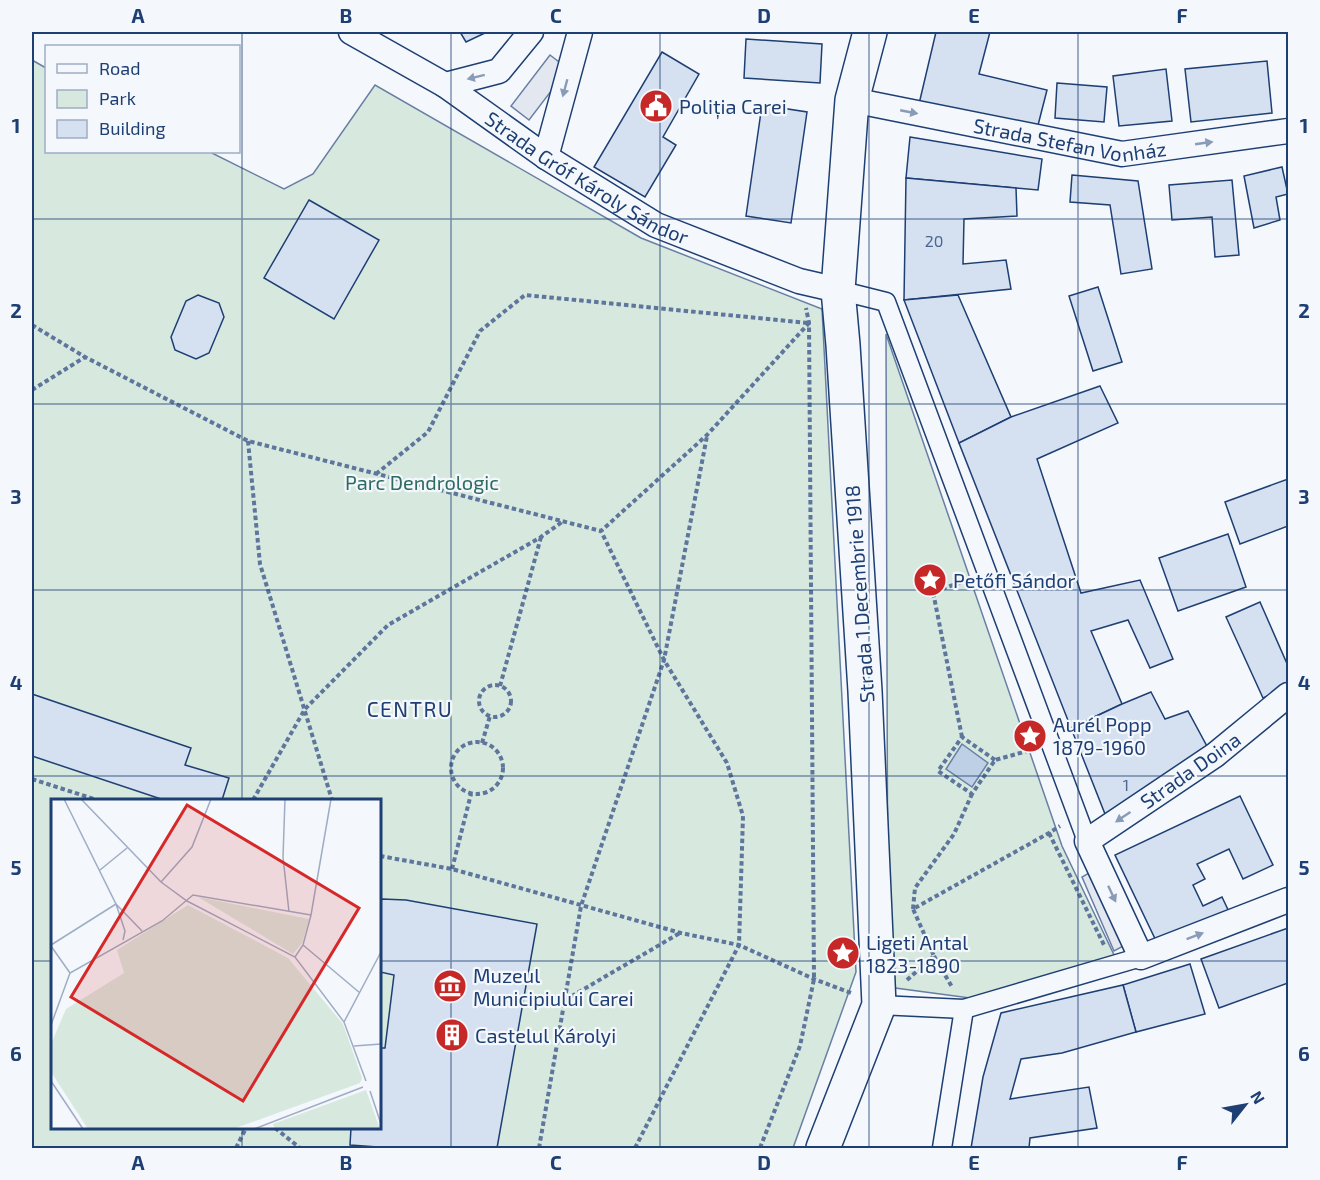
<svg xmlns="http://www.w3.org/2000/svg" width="1320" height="1180" font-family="'Exo 2',sans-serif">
  <rect width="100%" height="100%" fill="#f4f7fb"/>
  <g fill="#d7e8df" stroke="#687fa3" stroke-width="1.5" fill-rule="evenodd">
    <path d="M32,60L46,68V152H210L284,189L313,174L375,85L641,238L822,309L856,972L793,1148H32ZM52,800H380V1128H52Z"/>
    <path d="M886,334L1062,846L1116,959L970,998L888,987Z"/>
  </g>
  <g fill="#e3e8f0" stroke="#687fa3" stroke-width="1.5">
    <path d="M550,55L568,69L529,120L511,106Z"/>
    <path d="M1096,869L1129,943L1114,951L1082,877Z"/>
  </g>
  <path fill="#bed0e5" stroke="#687fa3" stroke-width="1.5" d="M962,744L988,763L972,787L946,769Z"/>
  <g fill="#d5e0f0" stroke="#1d3f73" stroke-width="1.5">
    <path d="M460,32H487L466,42Z"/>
    <path d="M936,32H990L979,74L1047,90L1036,133L919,104Z"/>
    <path d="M746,39L822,44L820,83L744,78Z"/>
    <path d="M662,52L699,74L663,137L676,145L645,197L594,167Z"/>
    <path d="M1267,61L1272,113L1191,122L1185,69Z"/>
    <path d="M1166,69L1172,121L1119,126L1113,76Z"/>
    <path d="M1057,83L1107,87L1104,122L1055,118Z"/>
    <path d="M762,105L807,112L791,223L746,216Z"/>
    <path d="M910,137L1042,159L1038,190L906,178Z"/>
    <path d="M1282,167L1288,194L1276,197L1280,220L1254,228L1244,176Z"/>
    <path d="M1072,175L1138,181L1152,269L1121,274L1110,205L1070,202Z"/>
    <path d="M906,178L1016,188L1017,216L964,219L963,264L1006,260L1011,289L904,300Z"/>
    <path d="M1232,180L1239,255L1215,257L1212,217L1172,220L1169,185Z"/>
    <path d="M309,200L379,240L334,319L264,278Z"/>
    <path d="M1098,287L1122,362L1093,371L1069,296Z"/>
    <path d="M198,295L219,303L224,317L209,353L196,359L175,350L171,337L186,301Z"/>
    <path d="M958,295L1011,417L959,443L904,300Z"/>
    <path d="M1100,386L1118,423L1037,459L1081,593L1140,580L1173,659L1150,668L1128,620L1091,631L1122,704L1071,728L959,443L1011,417Z"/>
    <path d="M1288,479V526L1240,544L1225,502Z"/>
    <path d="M1228,534L1246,587L1178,611L1159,558Z"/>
    <path d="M1260,602L1288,666V687L1263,698L1226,617Z"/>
    <path d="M1151,692L1165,719L1188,711L1209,750L1107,819L1071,728L1122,704Z"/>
    <path d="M32,694L191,748L185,765L229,778L222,800H164L32,756Z"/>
    <path d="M1240,796L1273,865L1243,879L1229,849L1197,864L1205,879L1193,885L1203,906L1222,897L1230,914L1159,947L1115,855Z"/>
    <path d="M382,899L406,900L537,924L497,1148H392L350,1145L351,1128H380V1048H385L394,975L380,972V902Z"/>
    <path d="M1288,928V983L1219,1008L1201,959Z"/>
    <path d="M1190,964L1205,1014L1136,1032L1123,985Z"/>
    <path d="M1123,985L1136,1032L1062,1053L1021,1059L1010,1099L1089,1087L1097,1128L1030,1138L1029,1148H971L983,1077L1001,1013Z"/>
  </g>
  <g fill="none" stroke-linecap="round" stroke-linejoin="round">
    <defs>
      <g id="pedestrian">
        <path d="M838,290L886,302L1087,841"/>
        <path d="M879,1005L964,1009L1141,957"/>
        <path d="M942,1148L964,1009"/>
      </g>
      <g id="minor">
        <path id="s1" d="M351,32L445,85L546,157L656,225L799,281L838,290"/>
        <path d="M445,85L499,71L531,32"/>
        <path id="s2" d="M852,100L1122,154L1288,131"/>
        <path d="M546,157L580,32"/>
        <path d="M1288,695L1215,755L1087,841L1141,957L1288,900"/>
      </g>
      <path id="primary" d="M823,1148L879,1005L865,691L843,345L838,290L852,100L870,32"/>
    </defs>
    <use href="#pedestrian" stroke="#1d3f73" stroke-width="21"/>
    <use href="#minor" stroke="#1d3f73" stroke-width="27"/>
    <use href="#primary" stroke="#1d3f73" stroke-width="36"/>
    <g stroke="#5e769c" stroke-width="4" stroke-dasharray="4.5 3" stroke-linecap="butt">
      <path d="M32,325L85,357L248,441L601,531"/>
      <path d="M32,390L85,357"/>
      <path d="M248,441L260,564L332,800"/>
      <path d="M376,474L428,432L480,331L525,295L808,323"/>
      <circle cx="495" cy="701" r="16"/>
      <path d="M500,686L541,537"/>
      <path d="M962,737L933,592L968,580"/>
      <circle cx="477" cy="768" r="26"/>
      <path d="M482,743L490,716"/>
      <path d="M995,760L962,737L938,771L972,794L995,760L1031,750"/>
      <path d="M32,779L97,800"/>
      <path d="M253,800L305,709L388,625L541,537L562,522"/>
      <path d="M1049,833L1104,945"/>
      <path d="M380,856L452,869L681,933L739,945L814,979L851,993"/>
      <path d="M452,869L471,794"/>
      <path d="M913,909L915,888L954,834L972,794"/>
      <path d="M934,956L952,987"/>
      <path d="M907,980L934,956L913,909L1049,833L1060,826"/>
      <path d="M565,1000L680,933"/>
      <path d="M275,1128L300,1148"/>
      <path d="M236,1148L246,1128"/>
      <path d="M539,1148L581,906L664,660L707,436"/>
      <path d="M635,1148L739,945L743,816L727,763L664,660L601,531L707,435L809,323L812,325"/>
      <path d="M760,1148L800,1046L814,979L809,323L806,308"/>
    </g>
    <use href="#pedestrian" stroke="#f4f7fb" stroke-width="18"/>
    <use href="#minor" stroke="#f4f7fb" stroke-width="24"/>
    <use href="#primary" stroke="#f4f7fb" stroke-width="33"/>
  </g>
  <defs><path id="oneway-solid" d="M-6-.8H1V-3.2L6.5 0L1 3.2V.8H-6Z" transform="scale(1.5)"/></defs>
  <g fill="#889bb7">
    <use href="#oneway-solid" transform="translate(476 77) rotate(166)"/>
    <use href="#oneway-solid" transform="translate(565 88) rotate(105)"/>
    <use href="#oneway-solid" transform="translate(909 112) rotate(11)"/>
    <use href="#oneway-solid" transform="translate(1204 143) rotate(-8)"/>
    <use href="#oneway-solid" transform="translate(1123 817) rotate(146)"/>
    <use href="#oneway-solid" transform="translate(1112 894) rotate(65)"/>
    <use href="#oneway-solid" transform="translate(1195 936) rotate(-21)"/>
  </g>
  <path fill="none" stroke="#1d3f73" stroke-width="1.5" stroke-opacity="0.55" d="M242,32V800M451,32V1148M660,32V1148M869,32V1148M1078,32V1148M32,219H1288M32,404H1288M32,590H1288M32,776H1288M32,961H52M380,961H1288M242,1128V1148"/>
  <defs>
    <symbol id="civic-disc" viewBox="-11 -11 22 22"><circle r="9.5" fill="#c62828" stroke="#f4f7fb"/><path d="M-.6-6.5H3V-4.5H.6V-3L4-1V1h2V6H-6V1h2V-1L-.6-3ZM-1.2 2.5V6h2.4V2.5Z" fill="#fff"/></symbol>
    <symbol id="sight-disc" viewBox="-11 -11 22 22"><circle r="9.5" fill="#c62828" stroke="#f4f7fb"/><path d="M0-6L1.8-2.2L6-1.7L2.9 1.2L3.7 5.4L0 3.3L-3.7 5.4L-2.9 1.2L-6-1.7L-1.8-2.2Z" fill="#fff"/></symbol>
    <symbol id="museum-disc" viewBox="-11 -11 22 22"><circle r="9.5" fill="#c62828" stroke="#f4f7fb"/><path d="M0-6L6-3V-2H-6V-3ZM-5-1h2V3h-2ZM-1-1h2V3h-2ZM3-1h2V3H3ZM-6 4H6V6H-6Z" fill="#fff"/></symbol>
    <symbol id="building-disc" viewBox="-11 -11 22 22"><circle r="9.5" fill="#c62828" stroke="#f4f7fb"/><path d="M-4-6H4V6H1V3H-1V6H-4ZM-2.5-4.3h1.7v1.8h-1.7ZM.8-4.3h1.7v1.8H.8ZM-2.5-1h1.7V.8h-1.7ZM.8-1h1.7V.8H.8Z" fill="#fff"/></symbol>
  </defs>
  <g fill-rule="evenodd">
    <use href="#civic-disc" x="637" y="87" width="38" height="38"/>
    <use href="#sight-disc" x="911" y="561" width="38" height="38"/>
    <use href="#sight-disc" x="1011" y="717" width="38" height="38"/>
    <use href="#sight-disc" x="824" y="934" width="38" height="38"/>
    <use href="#museum-disc" x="431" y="967" width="38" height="38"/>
    <use href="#building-disc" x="433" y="1016" width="38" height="38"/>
  </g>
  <g text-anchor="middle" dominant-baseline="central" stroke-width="4.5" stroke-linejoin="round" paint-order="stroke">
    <g font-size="16" fill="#4b6792">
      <text x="934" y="240">20</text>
      <text x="1126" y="784">1</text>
    </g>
    <g font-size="20" fill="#1d3f73" stroke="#f4f7fb" text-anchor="start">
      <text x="679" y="106">Poliția Carei</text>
      <text x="953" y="580">Petőfi Sándor</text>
      <text x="1053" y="724">Aurél Popp<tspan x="1053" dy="23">1879-1960</tspan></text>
      <text x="866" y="942">Ligeti Antal<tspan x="866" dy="23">1823-1890</tspan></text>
      <text x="473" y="975">Muzeul<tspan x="473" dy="23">Municipiului Carei</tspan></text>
      <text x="475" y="1035">Castelul Károlyi</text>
    </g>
    <g font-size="20" fill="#1d3f73" stroke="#f4f7fb">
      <text stroke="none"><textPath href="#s2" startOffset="222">Strada Stefan Vonház</textPath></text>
      <text stroke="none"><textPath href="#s1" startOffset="278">Strada Gróf Károly Sándor</textPath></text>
      <text transform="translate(859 594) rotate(-94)">Strada 1 Decembrie 1918</text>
      <text transform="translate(1190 770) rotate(-35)">Strada Doina</text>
    </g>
    <g font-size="20" fill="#2c6c60" stroke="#f4f7fb">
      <text x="422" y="482">Parc Dendrologic</text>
    </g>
    <g font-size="21" letter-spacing="1.5" fill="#1d3f73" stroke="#f4f7fb">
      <text x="410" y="708">CENTRU</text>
    </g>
  </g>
  <g transform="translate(51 799)">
    <rect width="330" height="330" fill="#f4f7fb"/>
    <path d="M147,98L258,120L251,144L242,155ZM137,106L237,159L292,225L311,279L309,284L182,330H37L0,273V245L15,210L73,174L66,151ZM315,291L329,330H224L222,325Z" fill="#d7e8df"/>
    <path fill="none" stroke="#9eadc5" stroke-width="1.5" d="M13,0L65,105L91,132M30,0L110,83L136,102L244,158L293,223L315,282M234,0L232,58L238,113M49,71L76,49M110,83L141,48L160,0M0,146L65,105L74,132L72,141M252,146L309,194M0,147L19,174M244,158L252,146L260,116L280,0M293,223L330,153M0,226L19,174L111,122L142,96L260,116M303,247L330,245M0,282L32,330M319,292L330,325M203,330L312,288"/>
    <path fill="#d62828" fill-opacity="0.15" stroke="#d62828" stroke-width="3" d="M136,6L308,109L192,302L20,198Z"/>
    <rect width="330" height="330" fill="none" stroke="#1d3f73" stroke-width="3"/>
  </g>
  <rect width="1320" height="1180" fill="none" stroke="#f4f7fb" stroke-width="66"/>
  <rect x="45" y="45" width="195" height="108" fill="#f4f7fb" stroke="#9eadc5" stroke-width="1.5"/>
  <rect x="57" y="64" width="30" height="9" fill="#f4f7fb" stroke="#9eadc5" stroke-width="1.5"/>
  <text x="99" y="75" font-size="18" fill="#1d3f73">Road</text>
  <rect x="57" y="90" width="30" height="18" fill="#d7e8df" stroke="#9eadc5" stroke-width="1.5"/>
  <text x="99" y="105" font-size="18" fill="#1d3f73">Park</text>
  <rect x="57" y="120" width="30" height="18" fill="#d5e0f0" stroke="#9eadc5" stroke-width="1.5"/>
  <text x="99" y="135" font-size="18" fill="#1d3f73">Building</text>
  <g transform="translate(1245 1105) rotate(59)" stroke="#f4f7fb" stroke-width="4.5" paint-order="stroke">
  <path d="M0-4.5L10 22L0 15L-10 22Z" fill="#1d3f73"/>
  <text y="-9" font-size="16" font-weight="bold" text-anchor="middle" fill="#1d3f73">N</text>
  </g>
  <rect x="33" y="33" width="1254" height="1114" fill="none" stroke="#1d3f73" stroke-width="2"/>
  <g font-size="20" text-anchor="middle" font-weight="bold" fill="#1d3f73">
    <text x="138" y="23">A</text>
    <text x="346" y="23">B</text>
    <text x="556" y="23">C</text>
    <text x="764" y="23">D</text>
    <text x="974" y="23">E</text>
    <text x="1182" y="23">F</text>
    <text x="16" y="133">1</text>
    <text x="1304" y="133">1</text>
    <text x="16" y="318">2</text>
    <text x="1304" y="318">2</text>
    <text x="16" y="504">3</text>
    <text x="1304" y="504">3</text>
    <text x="16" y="690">4</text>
    <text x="1304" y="690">4</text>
    <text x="16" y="875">5</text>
    <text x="1304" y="875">5</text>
    <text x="16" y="1061">6</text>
    <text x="1304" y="1061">6</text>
    <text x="138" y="1170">A</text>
    <text x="346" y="1170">B</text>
    <text x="556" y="1170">C</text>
    <text x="764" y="1170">D</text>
    <text x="974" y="1170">E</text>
    <text x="1182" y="1170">F</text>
  </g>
</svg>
